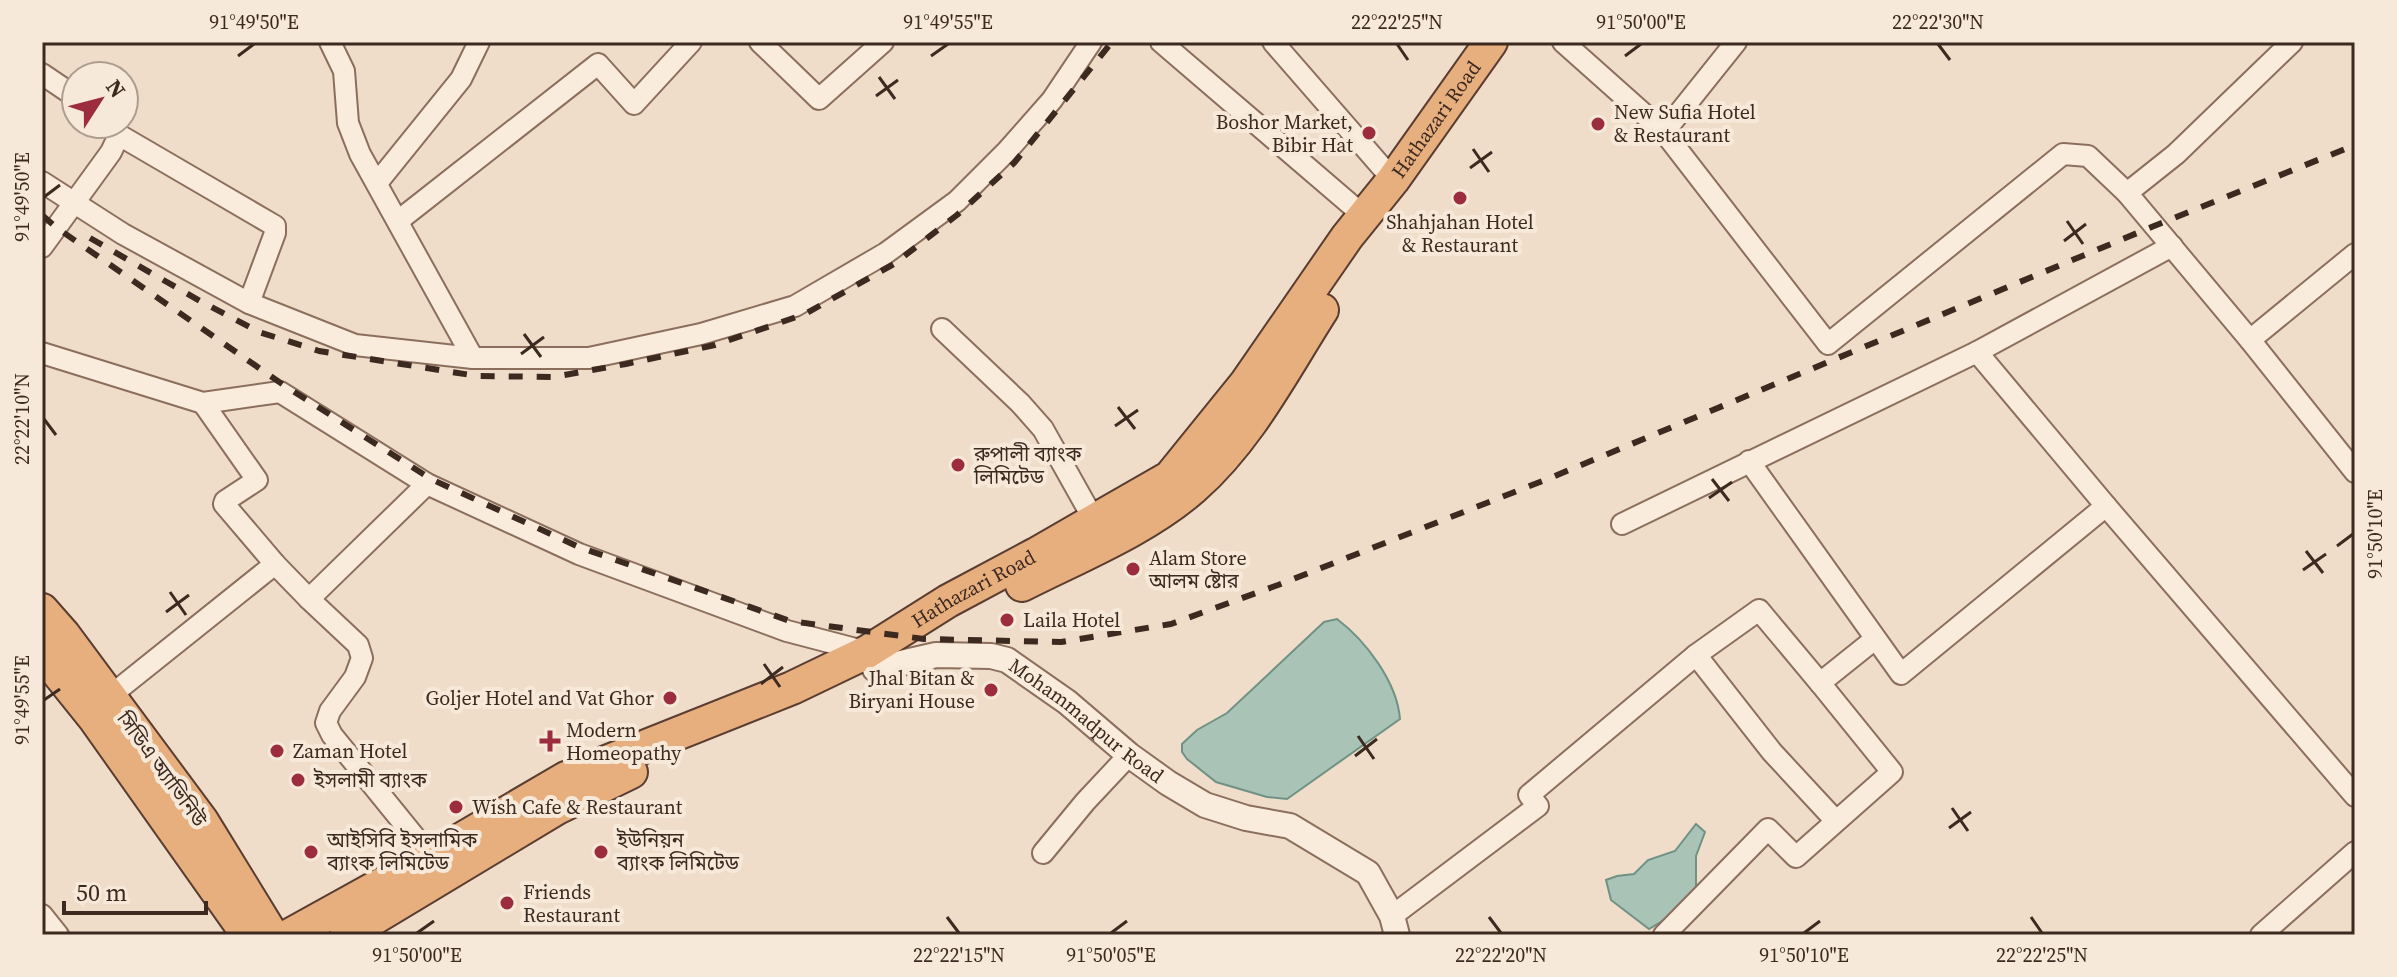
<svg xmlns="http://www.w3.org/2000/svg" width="2397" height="977" font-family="'Source Serif 4','Noto Sans Bengali',serif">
  <rect width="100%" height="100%" fill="#efddc9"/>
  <g fill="#aac3b7" stroke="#709284" stroke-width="2">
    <path d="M1337,619C1366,641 1397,682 1400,719L1287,799L1267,797L1216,782L1187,759L1182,752V744L1197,730L1227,713L1324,622Z"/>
    <path d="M1696,824L1705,832L1696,856V887L1683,904L1669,917L1649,929L1611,900L1606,880L1617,876L1634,874L1648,860L1675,851Z"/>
  </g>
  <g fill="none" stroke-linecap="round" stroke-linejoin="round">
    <defs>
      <g id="minor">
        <path d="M330,42L344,71L348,123L360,154L473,358"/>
        <path d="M760,42L819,99L883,42"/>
        <path d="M1161,42L1364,216"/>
        <path d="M1273,42L1393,180"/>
        <path d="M1563,42L1664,132L1828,344L2063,154L2088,156L2127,193L2250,340L2355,472"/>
        <path d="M42,74L76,97"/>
        <path d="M110,124L119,135L275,226V233L249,303"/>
        <path d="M1664,132L1736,42"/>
        <path d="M42,182L123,234L249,303L355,345L473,358H589L701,334L795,306L886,253L957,201L1007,151L1052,100L1091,42"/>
        <path d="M377,183L461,79L479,42"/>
        <path d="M2127,193L2176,154L2292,42"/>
        <path d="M398,221L598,64L634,104L691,42"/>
        <path d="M42,247L111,152L119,135"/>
        <path d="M942,329L1020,403L1043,429L1094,520"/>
        <path d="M2250,340L2355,254"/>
        <path d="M1977,352L2106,506L2355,796"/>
        <path d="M42,353L203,403L280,392L427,484L579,554L787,631L867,652"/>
        <path d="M203,403L257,480L225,501L224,504L275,564"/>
        <path d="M1749,461L1901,674L2106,506"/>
        <path d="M427,484L309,599L358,645L362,658L355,677L330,711L326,723L332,735L431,857"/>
        <path d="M1622,524L1977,352L2172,246"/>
        <path d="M1696,655L1759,610L1820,683"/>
        <path d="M110,696L275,564L309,599"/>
        <path d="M1043,853L1085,802L1129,755"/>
        <path d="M42,915L58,935"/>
        <path d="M1392,916L1538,806L1529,795L1696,655L1772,752L1835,820"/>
        <path d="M1664,935L1768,829L1796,857L1892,772L1820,683L1875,639"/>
        <path d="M2261,935L2355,852"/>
      </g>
      <g id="tertiary">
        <path id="s1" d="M875,669L936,655L991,656L1007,660L1067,702L1129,755L1168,783L1205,805L1246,818L1290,826L1368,873L1392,916L1397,935"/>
      </g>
      <g id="trunk">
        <path d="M1022,585C1079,556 1145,530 1193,488C1248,440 1283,371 1322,310"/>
        <path d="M42,610L64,635L202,821L272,935"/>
        <path d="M42,653L95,719L248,935"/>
        <path id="s2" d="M290,935L431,857L566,778L792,688L867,652L948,601L1036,554L1170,477L1246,383L1347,237L1393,180L1491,42"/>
        <path d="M346,935L557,808L631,772"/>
      </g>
    </defs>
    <use href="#minor" stroke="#8c6e5d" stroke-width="24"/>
    <use href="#tertiary" stroke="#8c6e5d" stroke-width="28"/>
    <use href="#trunk" stroke="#5a3d31" stroke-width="36"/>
    <use href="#minor" stroke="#f9ecdd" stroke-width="20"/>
    <use href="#tertiary" stroke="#f9ecdd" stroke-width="24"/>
    <use href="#trunk" stroke="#e7ae7e" stroke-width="32"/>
    <g stroke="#3c2a21" stroke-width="6" stroke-dasharray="14 14" stroke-linecap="butt">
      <path d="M42,215L57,228L285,386L431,479L579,547L790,621L924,639L1061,642L1171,624L1278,585L1550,478L2154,226L2355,145"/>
      <path d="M90,238L200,301L259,332L319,351L477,376L553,377L626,364L715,345L805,314L894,264L957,215L1014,163L1112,42"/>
    </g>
  </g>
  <path fill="none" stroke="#3c2a21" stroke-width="3" d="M1397,44L1408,60M1938,44L1950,60M238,56L254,44M931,56L948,44M1625,56L1641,44M879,77L895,99M876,96L898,80M1473,149L1489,172M1470,168L1492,152M44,197L60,185M2067,221L2083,244M2064,241L2086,224M524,334L541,357M521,354L544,337M1118,407L1135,429M44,419L56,435M1115,426L1138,410M1712,479L1729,501M1709,498L1732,482M2337,546L2353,534M2306,551L2323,573M2303,570L2326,554M170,592L186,615M166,612L189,595M764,664L780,687M761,684L783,667M44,700L60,689M1358,736L1374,759M1355,756L1377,739M1952,808L1968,831M1949,828L1971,812M947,917L959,933M1489,917L1501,933M2031,917L2042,933M417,933L434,921M1111,933L1127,921M1804,933L1820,921"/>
  <g fill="#9b2d3f" stroke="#f6e9d9" stroke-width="3">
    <circle cx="1598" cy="124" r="8"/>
    <circle cx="1369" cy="133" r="8"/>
    <circle cx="1460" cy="198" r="8"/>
    <circle cx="958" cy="465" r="8"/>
    <circle cx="1133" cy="569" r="8"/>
    <circle cx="1007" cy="620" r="8"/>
    <circle cx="991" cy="690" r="8"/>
    <circle cx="670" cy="698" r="8"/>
    <path d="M546 729h8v8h8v8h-8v8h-8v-8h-8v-8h8z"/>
    <circle cx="277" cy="751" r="8"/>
    <circle cx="298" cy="780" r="8"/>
    <circle cx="456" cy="807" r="8"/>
    <circle cx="311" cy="852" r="8"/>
    <circle cx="601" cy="852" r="8"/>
    <circle cx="507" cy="903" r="8"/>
  </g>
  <g text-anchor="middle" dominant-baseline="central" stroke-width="8" stroke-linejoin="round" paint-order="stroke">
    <g font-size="20" fill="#3c2a21" stroke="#f6e9d9" text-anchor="start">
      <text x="1614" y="112">New Sufia Hotel<tspan x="1614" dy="23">&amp; Restaurant</tspan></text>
      <text x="1353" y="122" text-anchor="end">Boshor Market,<tspan x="1353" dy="23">Bibir Hat</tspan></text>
      <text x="1460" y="222" text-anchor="middle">Shahjahan Hotel<tspan x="1460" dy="23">&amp; Restaurant</tspan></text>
      <text x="974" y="454">রুপালী ব্যাংক<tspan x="974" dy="23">লিমিটেড</tspan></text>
      <text x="1149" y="558">Alam Store<tspan x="1149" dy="23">আলম ষ্টোর</tspan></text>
      <text x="1023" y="620">Laila Hotel</text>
      <text x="975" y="678" text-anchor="end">Jhal Bitan &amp;<tspan x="975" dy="23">Biryani House</tspan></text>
      <text x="654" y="698" text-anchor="end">Goljer Hotel and Vat Ghor</text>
      <text x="566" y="730">Modern<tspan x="566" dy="23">Homeopathy</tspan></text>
      <text x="293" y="751">Zaman Hotel</text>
      <text x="314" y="780">ইসলামী ব্যাংক</text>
      <text x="472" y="807">Wish Cafe &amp; Restaurant</text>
      <text x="327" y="840">আইসিবি ইসলামিক<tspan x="327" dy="23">ব্যাংক লিমিটেড</tspan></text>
      <text x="617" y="840">ইউনিয়ন<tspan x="617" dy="23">ব্যাংক লিমিটেড</tspan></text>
      <text x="523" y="892">Friends<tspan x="523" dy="23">Restaurant</tspan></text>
    </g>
    <g font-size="20" fill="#3c2a21" stroke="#f6e9d9">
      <text stroke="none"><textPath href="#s2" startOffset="1440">Hathazari Road</textPath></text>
      <text stroke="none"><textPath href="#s2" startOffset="768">Hathazari Road</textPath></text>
      <text stroke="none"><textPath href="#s1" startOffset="234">Mohammadpur Road</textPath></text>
      <text transform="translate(162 769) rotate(54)">সিডিএ অ্যাভিনিউ</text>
    </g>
  </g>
  <rect width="2397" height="977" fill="none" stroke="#f6e9d9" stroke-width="88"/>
  <g transform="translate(100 100) rotate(54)"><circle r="38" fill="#f6e9d9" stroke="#ac9d8f" stroke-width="2"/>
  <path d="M0-6L14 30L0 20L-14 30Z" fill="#9b2d3f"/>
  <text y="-12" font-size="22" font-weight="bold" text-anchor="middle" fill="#3c2a21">N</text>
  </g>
  <path d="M64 901v12h142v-12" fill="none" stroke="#3c2a21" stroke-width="4"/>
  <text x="76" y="901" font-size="24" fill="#3c2a21" stroke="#f6e9d9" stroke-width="6" paint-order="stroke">50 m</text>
  <rect x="44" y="44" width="2309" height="889" fill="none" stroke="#3c2a21" stroke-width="3"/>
  <g font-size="20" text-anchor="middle" fill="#3c2a21">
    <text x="254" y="29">91°49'50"E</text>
    <text x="948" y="29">91°49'55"E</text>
    <text x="1397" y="29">22°22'25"N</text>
    <text x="1641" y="29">91°50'00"E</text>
    <text x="1938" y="29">22°22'30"N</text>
    <text transform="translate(22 197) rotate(-90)" y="7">91°49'50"E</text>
    <text transform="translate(22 419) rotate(-90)" y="7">22°22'10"N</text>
    <text transform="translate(2375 534) rotate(-90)" y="7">91°50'10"E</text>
    <text transform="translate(22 700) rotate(-90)" y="7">91°49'55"E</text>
    <text x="417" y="962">91°50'00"E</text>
    <text x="959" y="962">22°22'15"N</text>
    <text x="1111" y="962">91°50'05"E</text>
    <text x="1501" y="962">22°22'20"N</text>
    <text x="1804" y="962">91°50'10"E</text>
    <text x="2042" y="962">22°22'25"N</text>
  </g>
</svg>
